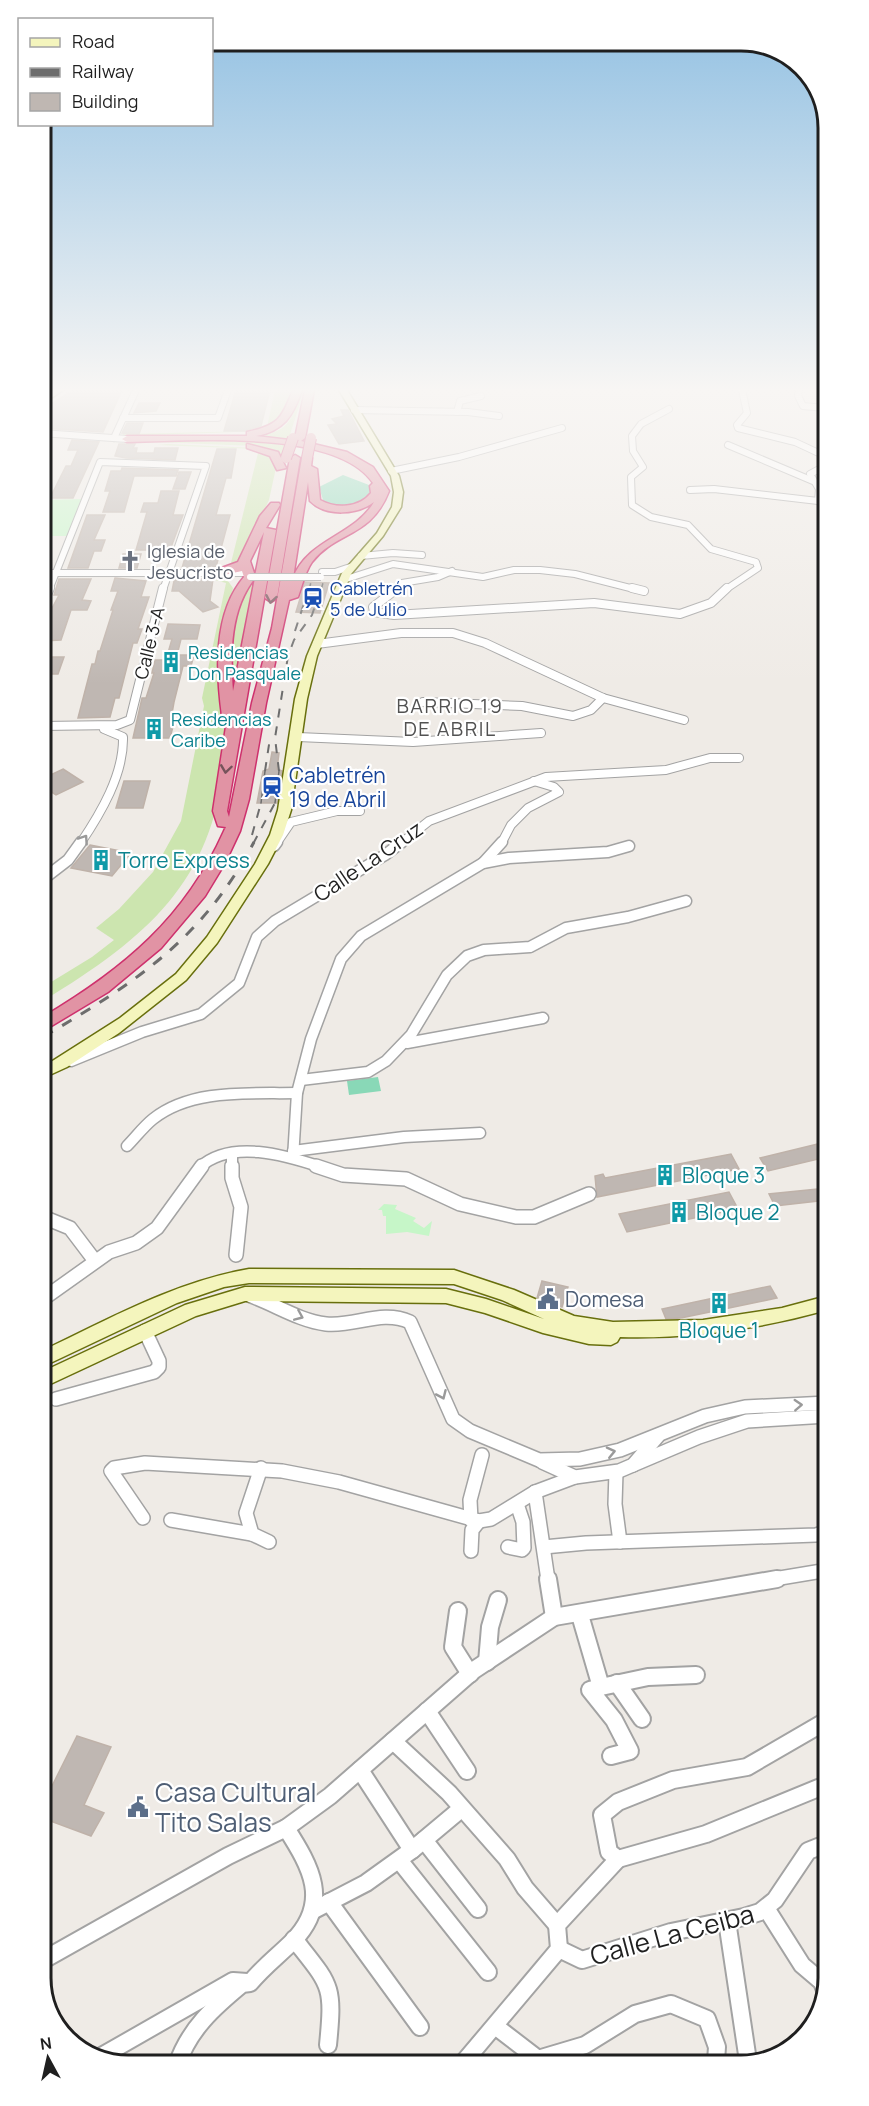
<svg xmlns="http://www.w3.org/2000/svg" width="869" height="2106" font-family="Manrope,sans-serif">
  <rect width="100%" height="100%" fill="#efebe6"/>
  <g fill="#cce5af">
    <path d="M275,390H294C288,409 284,424 264,431L122,436L123,434L260,431L267,427Z"/>
    <path d="M301,390H304L289,438L222,437C241,436 277,440 289,421C295,412 297,399 301,390Z"/>
    <path d="M243,441L286,445L283,458L273,451L258,446L153,442Z"/>
    <path d="M168,444L256,448L264,450L277,463L269,500L238,566L230,567L259,449L158,445Z"/>
    <path d="M215,580L228,581L233,588C226,625 223,660 223,697C223,709 226,722 226,734C221,874 156,932 43,1001V987L92,957L114,940L96,928L119,909L153,872L181,821L204,706L202,698L226,583Z"/>
    <path d="M251,580H255L235,699C224,682 231,609 241,591C243,587 248,583 251,580Z"/>
  </g>
  <g fill="#c6f6c8">
    <path d="M82,499L68,536H42V500Z"/>
    <path d="M384,1204L397,1205L395,1209L416,1218L413,1221L424,1228L432,1221L429,1236L407,1232L386,1234V1216H383L382,1210H378Z"/>
  </g>
  <g fill="#89d8b7">
    <path d="M343,475L369,485L370,495C359,508 340,507 324,503L319,487Z"/>
    <path d="M378,1077L381,1091L349,1095L347,1081Z"/>
  </g>
  <g fill="#bfb7b2" stroke="#bfb2a9" stroke-width="1.5">
    <path d="M73,390H122L103,432L41,428L48,406Z"/>
    <path d="M236,390H270L261,426L245,431H224Z"/>
    <path d="M139,403H160L156,411L134,413Z"/>
    <path d="M341,410H348L364,441L339,444L328,425L337,424L332,419L344,416Z"/>
    <path d="M127,423H143L139,434L122,433Z"/>
    <path d="M72,440L99,442L73,498H50L66,466H71L78,450H68Z"/>
    <path d="M119,444H135L133,448H137L136,453H154L155,448H178L175,460L126,458L115,456Z"/>
    <path d="M217,449H236L231,478H226L216,515H230L216,567L182,568Z"/>
    <path d="M122,468L178,470L176,476H134L124,512H103L110,491H105L111,471H121Z"/>
    <path d="M179,472H191L185,489H173Z"/>
    <path d="M161,491H179L173,515H183L170,550H136L147,512H141L144,503H158Z"/>
    <path d="M87,515H105L94,540H105L101,551H94L88,568H68Z"/>
    <path d="M123,554H141L137,568H119Z"/>
    <path d="M115,578L146,581L141,597H149L138,629H142L137,643H133L119,698H115L110,717L78,718L92,664H95L98,651H100L113,610H111L118,591H111Z"/>
    <path d="M179,578L213,579L210,601L218,607L203,612L179,591H172L174,581Z"/>
    <path d="M59,579H91L82,600L91,601L87,610H71L61,640L42,641V620L46,612H50L59,595H54Z"/>
    <path d="M305,582L329,583L320,613L296,612Z"/>
    <path d="M168,624L200,625L197,639H181L177,655H194L191,666H183L174,702L171,719H175L170,738H133L142,698H146L154,673H152L155,660H166L172,639H164Z"/>
    <path d="M42,657H64L58,674H42Z"/>
    <path d="M272,752L279,753L277,769L282,771L277,803H257L263,771L269,769Z"/>
    <path d="M63,769L83,782L56,795L42,786V779Z"/>
    <path d="M124,781H150L143,808H116Z"/>
    <path d="M90,845L131,853L112,876L71,868Z"/>
    <path d="M826,1142L827,1157L768,1171L760,1158Z"/>
    <path d="M731,1154L739,1169L597,1197L595,1176L603,1174L605,1178Z"/>
    <path d="M827,1188V1200L775,1206L769,1194Z"/>
    <path d="M729,1192L738,1209L627,1232L619,1214Z"/>
    <path d="M542,1281L568,1287L562,1307L537,1298Z"/>
    <path d="M770,1286L777,1298L681,1318L666,1319L662,1309Z"/>
    <path d="M77,1736L111,1747L84,1805L104,1813L91,1836L45,1819V1800Z"/>
  </g>
  <g fill="none" stroke-linecap="round" stroke-linejoin="round">
    <defs>
      <g id="street-far4">
        <path d="M742,390L747,413L737,425L738,428L795,442L825,456"/>
        <path d="M799,390L798,396L803,406L825,408"/>
        <path d="M669,409L641,424L632,436L633,451L643,467L631,477L632,505L651,517L688,525L711,549L756,562L758,568L725,590"/>
        <path d="M354,410L468,412L499,416"/>
        <path d="M457,412L460,401L481,396"/>
        <path d="M123,418H218L228,390"/>
        <path d="M41,433L127,439"/>
        <path d="M114,438L136,390"/>
        <path d="M728,445L813,481"/>
        <path d="M825,466L810,474L819,489L818,501L825,507"/>
        <path d="M391,471L459,457L562,428"/>
        <path d="M690,490L714,489L818,501"/>
        <path d="M361,556L393,553L422,555"/>
        <path d="M322,572H335L353,566"/>
        <path d="M42,573H250"/>
        <path d="M343,580L393,564L483,577L514,570H540L575,574L638,590"/>
        <path d="M49,590L100,462L206,466L163,590"/>
        <path d="M397,590L402,583L438,577L452,571"/>
      </g>
      <g id="street-far3">
        <path d="M398,588L373,607L374,612L394,615L594,603L680,614L711,603L727,588"/>
        <path d="M632,588L644,591"/>
        <path d="M42,607L50,588"/>
        <path d="M317,644L401,633H453L485,643L603,698L684,720"/>
        <path d="M423,702L522,706L573,716L591,710L603,698"/>
        <path d="M42,726L117,725L130,720L163,588"/>
        <path d="M298,737L413,742L541,733"/>
        <path d="M80,844C101,813 124,774 123,737L104,729"/>
        <path d="M276,844L291,822L337,811H360"/>
        <path d="M400,844L429,821L546,777L666,770L710,758H739"/>
        <path d="M501,844L511,825L528,808L559,792L554,787L534,781"/>
      </g>
      <g id="street-far2">
        <path d="M274,846L277,842"/>
        <path d="M483,863L502,842"/>
        <path d="M42,880L68,860L81,842"/>
        <path d="M407,1043L543,1018"/>
        <path d="M71,1061L142,1032L201,1014L239,983L257,937L275,921L385,855L402,842"/>
        <path d="M301,1080L368,1072L386,1061L411,1035L447,975L467,956L484,950L530,947L566,928L628,917L686,901"/>
        <path d="M127,1146C136,1137 143,1127 153,1119C192,1088 250,1094 297,1093"/>
        <path d="M293,1151L404,1137L480,1133"/>
        <path d="M232,1153V1167"/>
        <path d="M293,1158L297,1093L311,1039L341,959L361,936L483,863L509,858L608,852L629,846"/>
        <path d="M200,1167C231,1139 285,1155 321,1167"/>
      </g>
      <g id="street-far1">
        <path d="M232,1166V1178L241,1207L236,1255"/>
        <path d="M316,1166L343,1175L406,1179L460,1204L516,1217H534L589,1194"/>
        <path d="M43,1217L70,1228L95,1261"/>
        <path d="M251,1296C276,1305 300,1321 326,1324C356,1327 381,1309 410,1322L453,1419L470,1431L539,1460L580,1459L620,1450L705,1416L745,1407L827,1403"/>
        <path d="M43,1299L109,1252L136,1243L157,1228L202,1166"/>
        <path d="M56,1399L154,1372L159,1367V1361L145,1331"/>
        <path d="M542,1462L575,1477L619,1471L633,1465L658,1436"/>
        <path d="M633,1465L699,1437L747,1421L827,1416"/>
        <path d="M261,1468L246,1513L252,1534L269,1542"/>
        <path d="M616,1472L615,1504L620,1542"/>
        <path d="M535,1492L548,1580"/>
        <path d="M143,1518L111,1471L114,1468L145,1463L282,1471L339,1482L479,1521L491,1519L535,1492L575,1477"/>
        <path d="M171,1520L252,1534"/>
        <path d="M471,1520L470,1500L482,1455"/>
        <path d="M508,1547L522,1550L524,1548L523,1522L517,1504"/>
        <path d="M544,1547L586,1543L816,1535L827,1531"/>
        <path d="M471,1551L472,1530L479,1521"/>
        <path d="M768,1580L828,1570"/>
      </g>
      <g id="street">
        <path d="M548,1579L554,1617"/>
        <path d="M458,1611L453,1647L470,1674"/>
        <path d="M580,1615L601,1687L648,1677L696,1675"/>
        <path d="M487,1662L490,1627L498,1600"/>
        <path d="M617,1683L642,1719"/>
        <path d="M601,1687L590,1690L614,1720L630,1751L611,1756"/>
        <path d="M427,1711L467,1771"/>
        <path d="M828,1720L747,1767L673,1780L618,1802L602,1815L609,1852L618,1859L706,1834L828,1784"/>
        <path d="M393,1741L449,1793L507,1859L525,1888L557,1925"/>
        <path d="M360,1770L412,1850"/>
        <path d="M424,1840L478,1909"/>
        <path d="M399,1860L488,1972"/>
        <path d="M329,1902L420,2027"/>
        <path d="M766,1908L802,1965L822,1982L825,1990"/>
        <path d="M314,1910L366,1883L412,1850L461,1809"/>
        <path d="M727,1921L748,2061"/>
        <path d="M294,1939C331,1986 334,1984 328,2045"/>
        <path d="M559,1949L582,1960L671,1932L744,1917L760,1912L775,1900L808,1851L828,1843"/>
        <path d="M45,1959L228,1856L286,1828L330,1796L474,1670L554,1617L777,1579"/>
        <path d="M495,2026L538,2059L585,2045L635,2014L671,2004L707,2019L717,2047L716,2061"/>
        <path d="M100,2057L233,1981L247,1982"/>
        <path d="M463,2063L559,1949L557,1925L618,1859"/>
        <path d="M177,2065C189,2029 214,2007 242,1984L250,1983C263,1967 279,1955 293,1941C331,1902 311,1867 286,1828"/>
      </g>
      <g id="secondary">
        <path d="M54,390H63L41,405V399Z"/>
        <path d="M339,390H347L399,476L403,492L401,507L383,536L351,574L317,656L307,699L291,810L283,835L268,864L217,943L186,980L119,1033L67,1067L43,1078V1067L120,1018L176,974L207,937L255,864L270,835L278,810L295,699L307,656L342,573L377,533L392,507L394,492L391,476Z"/>
        <path d="M249,1269L454,1270L514,1290L574,1316L613,1322L703,1320L782,1308L827,1296V1310C759,1329 690,1339 620,1337L617,1342L611,1345L589,1344L543,1333L485,1313L446,1303L245,1301L196,1316L44,1387V1371L185,1305L245,1287L446,1289L486,1299L544,1319L502,1300L454,1284L249,1283L224,1287L177,1303L44,1366V1350C111,1318 175,1282 249,1269Z"/>
      </g>
      <g id="highway">
        <path d="M293,390H302C293,416 284,431 256,436L298,441L295,438L305,390H314L305,438L301,441L347,452L373,467L389,491C371,538 336,531 312,562C305,572 302,586 298,597L289,600L266,703L249,799L240,831L225,863L205,896L161,948L108,992L43,1031V1017C124,969 185,918 224,831L226,827L218,826L213,811L227,720L222,716C216,672 213,613 244,577L242,571L214,577L208,573L238,562L260,516L271,503H279L280,505L266,528L276,530L227,811L229,817L252,703L272,628L302,458L307,455L312,458L311,466L317,469L320,500C336,509 359,508 371,493L370,486L373,483C336,428 188,441 127,442L122,439L127,436H247V432C279,425 281,419 293,390ZM308,482L310,501C326,517 357,515 374,502C354,536 308,539 293,578ZM264,532L255,576L250,561ZM255,578L233,691C230,653 230,609 255,578Z"/>
        <path d="M247,444L278,452L286,468L277,470L270,456L247,448Z"/>
        <path d="M295,455L300,458L277,598L271,602L265,598L290,458Z"/>
      </g>
    </defs>
    <use href="#street-far4" stroke="#a3a3a3" stroke-width="8"/>
    <use href="#street-far3" stroke="#a3a3a3" stroke-width="10"/>
    <use href="#street-far2" stroke="#a3a3a3" stroke-width="13"/>
    <use href="#street-far1" stroke="#a3a3a3" stroke-width="16"/>
    <use href="#street" stroke="#a3a3a3" stroke-width="20"/>
    <use href="#secondary" stroke="#686f0d" stroke-width="3"/>
    <use href="#highway" stroke="#ce316d" stroke-width="3"/>
    <use href="#street-far4" stroke="#fff" stroke-width="6"/>
    <use href="#street-far3" stroke="#fff" stroke-width="8"/>
    <use href="#street-far2" stroke="#fff" stroke-width="10"/>
    <use href="#street-far1" stroke="#fff" stroke-width="13"/>
    <use href="#street" stroke="#fff" stroke-width="16"/>
    <use href="#secondary" fill="#f4f5bd" fill-rule="evenodd"/>
    <use href="#highway" fill="#e193a4" fill-rule="evenodd"/>
    <g stroke="#6d6d6d" stroke-width="1.5">
      <path d="M261,803L265,771"/>
      <path d="M275,803L279,771"/>
    </g>
    <g stroke="#6d6d6d" stroke-width="1.5" stroke-dasharray="7 7" stroke-linecap="butt">
      <path d="M309,590L311,582"/>
      <path d="M321,590L323,583"/>
    </g>
    <g stroke="#6d6d6d" stroke-width="2" stroke-dasharray="9 9" stroke-linecap="butt">
      <path d="M295,631L309,588"/>
      <path d="M265,771L270,738"/>
      <path d="M279,771L275,738L288,656L294,640L312,615L321,588"/>
      <path d="M252,835L261,803"/>
      <path d="M253,844L275,803"/>
    </g>
    <path stroke="#6d6d6d" stroke-width="3" stroke-dasharray="11 11" stroke-linecap="butt" d="M43,1037C136,982 202,940 254,842"/>
    <defs>
      <path id="street-bridge" d="M250,577H321"/>
      <g id="highway-bridge">
        <path d="M286,458L293,438"/>
        <path d="M307,458L311,438"/>
      </g>
    </defs>
    <use href="#street-bridge" stroke="#a3a3a3" stroke-width="8" stroke-linecap="butt"/>
    <use href="#highway-bridge" stroke="#ce316d" stroke-width="12" stroke-linecap="butt"/>
    <use href="#street-bridge" stroke="#fff" stroke-width="6"/>
    <use href="#highway-bridge" stroke="#e193a4" stroke-width="10"/>
  </g>
  <defs><path id="oneway-chevron" d="M-2-3.5L2.5 0L-2 3.5" fill="none" stroke-width="1.6" stroke-linecap="round" stroke-linejoin="round" transform="scale(1.5)"/></defs>
  <g stroke="#76535b">
    <use href="#oneway-chevron" transform="translate(271 599) rotate(100)"/>
    <use href="#oneway-chevron" transform="translate(226 769) rotate(98)"/>
  </g>
  <g stroke="#9a9a9a">
    <use href="#oneway-chevron" transform="translate(84 839) rotate(-56)"/>
    <use href="#oneway-chevron" transform="translate(299 1316) rotate(23)"/>
    <use href="#oneway-chevron" transform="translate(442 1395) rotate(66)"/>
    <use href="#oneway-chevron" transform="translate(798 1405) rotate(-3)"/>
    <use href="#oneway-chevron" transform="translate(611 1452) rotate(-13)"/>
  </g>
  <linearGradient id="sky" x2="0" y2="1"><stop stop-color="#8fbfe2"/><stop offset="0.57" stop-color="#f8f6f4"/><stop offset="1" stop-color="#f8f6f4" stop-opacity="0"/></linearGradient>
  <rect width="869" height="684" fill="url(#sky)"/>
  <defs>
    <symbol id="church-bare" viewBox="-9 -9 18 18"><path d="M-1.2-6h2.4v3.5h3.3v2.4h-3.3V6h-2.4V-.1h-3.3v-2.4h3.3Z" fill="#6b7280" stroke="#fff" stroke-width="2.5" paint-order="stroke"/></symbol>
    <symbol id="station-bare" viewBox="-9 -9 18 18"><path d="M-3-6H3Q5-6 5-4V2Q5 4 3 4L4.5 6H3L1.5 4h-3L-3 6H-4.5L-3 4Q-5 4-5 2V-4Q-5-6-3-6ZM-3.5-4v3h7v-3ZM-3.5 1v1.5H-2V1ZM2 1v1.5H3.5V1Z" fill="#1a4fb4" stroke="#fff" stroke-width="2.5" paint-order="stroke"/></symbol>
    <symbol id="building-bare" viewBox="-9 -9 18 18"><path d="M-4-6H4V6H1V3H-1V6H-4ZM-2.5-4.3h1.7v1.8h-1.7ZM.8-4.3h1.7v1.8H.8ZM-2.5-1h1.7V.8h-1.7ZM.8-1h1.7V.8H.8Z" fill="#0f9aa8" stroke="#fff" stroke-width="2.5" paint-order="stroke"/></symbol>
    <symbol id="civic-bare" viewBox="-9 -9 18 18"><path d="M-.6-6.5H3V-4.5H.6V-3L4-1V1h2V6H-6V1h2V-1L-.6-3ZM-1.2 2.5V6h2.4V2.5Z" fill="#5c6f8a" stroke="#fff" stroke-width="2.5" paint-order="stroke"/></symbol>
  </defs>
  <g fill-rule="evenodd">
    <use href="#church-bare" x="115" y="546" width="30" height="30"/>
    <use href="#station-bare" x="298" y="583" width="30" height="30"/>
    <use href="#building-bare" x="156" y="647" width="30" height="30"/>
    <use href="#building-bare" x="139" y="714" width="30" height="30"/>
    <use href="#station-bare" x="257" y="772" width="30" height="30"/>
    <use href="#building-bare" x="86" y="845" width="30" height="30"/>
    <use href="#building-bare" x="650" y="1160" width="30" height="30"/>
    <use href="#building-bare" x="664" y="1197" width="30" height="30"/>
    <use href="#civic-bare" x="533" y="1284" width="30" height="30"/>
    <use href="#building-bare" x="704" y="1288" width="30" height="30"/>
    <use href="#civic-bare" x="123" y="1792" width="30" height="30"/>
  </g>
  <g text-anchor="middle" dominant-baseline="central" stroke-width="4.5" stroke-linejoin="round" paint-order="stroke">
    <g font-size="18" fill="#5b616d" stroke="#fff" text-anchor="start">
      <text x="147" y="551">Iglesia de<tspan x="147" dy="21">Jesucristo</tspan></text>
    </g>
    <g font-size="18" fill="#164399" stroke="#fff" text-anchor="start">
      <text x="330" y="588">Cabletrén<tspan x="330" dy="21">5 de Julio</tspan></text>
    </g>
    <g font-size="18" fill="#1f1f1f" stroke="#fff">
      <text transform="translate(149 643) rotate(-76)">Calle 3-A</text>
    </g>
    <g font-size="18" fill="#0d838f" stroke="#fff" text-anchor="start">
      <text x="188" y="652">Residencias<tspan x="188" dy="21">Don Pasquale</tspan></text>
      <text x="171" y="719">Residencias<tspan x="171" dy="21">Caribe</tspan></text>
    </g>
    <g font-size="20" letter-spacing="1.5" fill="#525252" stroke="#fff">
      <text x="450" y="705">BARRIO 19<tspan x="450" dy="23">DE ABRIL</tspan></text>
    </g>
    <g font-size="21" fill="#164399" stroke="#fff" text-anchor="start">
      <text x="289" y="775">Cabletrén<tspan x="289" dy="24">19 de Abril</tspan></text>
    </g>
    <g font-size="21" fill="#0d838f" stroke="#fff" text-anchor="start">
      <text x="118" y="860">Torre Express</text>
      <text x="682" y="1175">Bloque 3</text>
      <text x="696" y="1212">Bloque 2</text>
      <text x="719" y="1330" text-anchor="middle">Bloque 1</text>
    </g>
    <g font-size="21" fill="#1f1f1f" stroke="#fff">
      <text transform="translate(368 861) rotate(-34)">Calle La Cruz</text>
    </g>
    <g font-size="21" fill="#4e5e75" stroke="#fff" text-anchor="start">
      <text x="565" y="1299">Domesa</text>
    </g>
    <g font-size="26" fill="#4e5e75" stroke="#fff" text-anchor="start">
      <text x="155" y="1792">Casa Cultural<tspan x="155" dy="30">Tito Salas</tspan></text>
    </g>
    <g font-size="26" fill="#1f1f1f" stroke="#fff">
      <text transform="translate(672 1934) rotate(-15)">Calle La Ceiba</text>
    </g>
  </g>
  <path d="M0 0H869V2106H0ZM128 51H741A77 77 0 0 1 818 128V1978A77 77 0 0 1 741 2055H128A77 77 0 0 1 51 1978V128A77 77 0 0 1 128 51Z" fill="#fff" fill-rule="evenodd"/>
  <path fill="none" stroke="#1f1f1f" stroke-width="3" d="M128 51H741A77 77 0 0 1 818 128V1978A77 77 0 0 1 741 2055H128A77 77 0 0 1 51 1978V128A77 77 0 0 1 128 51Z"/>
  <rect x="18" y="18" width="195" height="108" fill="#ffffff" stroke="#a5a5a5" stroke-width="1.5"/>
  <rect x="30" y="38" width="30" height="9" fill="#f4f5bd" stroke="#a5a5a5" stroke-width="1.5"/>
  <text x="72" y="48" font-size="18" fill="#1f1f1f">Road</text>
  <rect x="30" y="68" width="30" height="9" fill="#6d6d6d" stroke="#a5a5a5" stroke-width="1.5"/>
  <text x="72" y="78" font-size="18" fill="#1f1f1f">Railway</text>
  <rect x="30" y="93" width="30" height="18" fill="#bfb7b2" stroke="#a5a5a5" stroke-width="1.5"/>
  <text x="72" y="108" font-size="18" fill="#1f1f1f">Building</text>
  <g transform="translate(48 2058) rotate(352)" stroke="#ffffff" stroke-width="4.5" paint-order="stroke">
  <path d="M0-4.5L10 22L0 15L-10 22Z" fill="#1f1f1f"/>
  <text y="-9" font-size="16" font-weight="bold" text-anchor="middle" fill="#1f1f1f">N</text>
  </g>
</svg>
